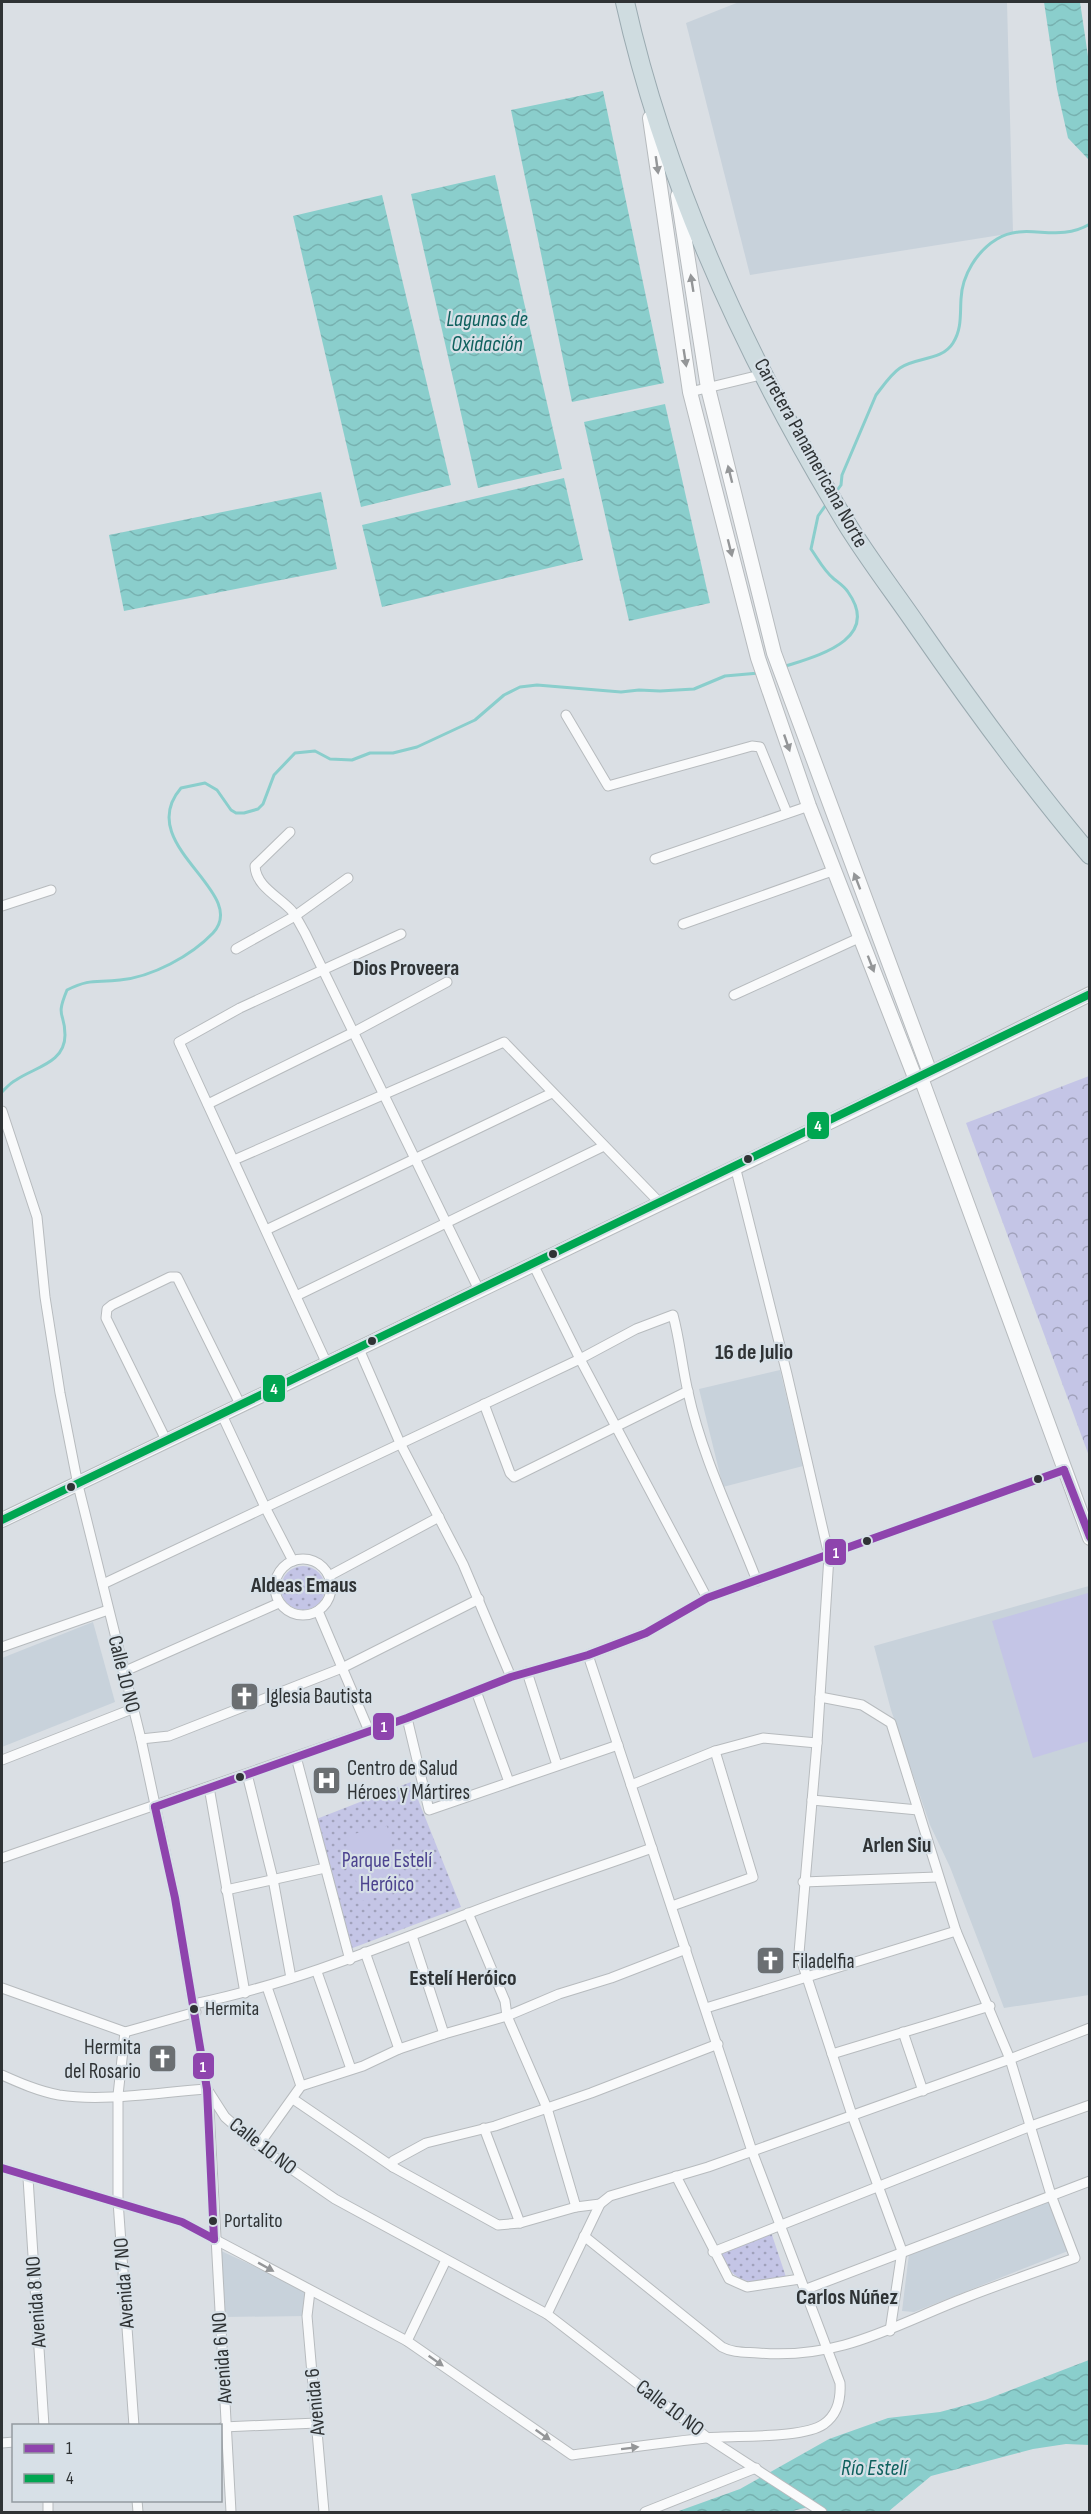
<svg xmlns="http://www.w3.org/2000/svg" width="1091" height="2514" font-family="'Sofia Sans Condensed',sans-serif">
  <defs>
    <pattern id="green-dots" width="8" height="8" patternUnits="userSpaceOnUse" patternTransform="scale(1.5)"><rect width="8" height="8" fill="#c4c5e6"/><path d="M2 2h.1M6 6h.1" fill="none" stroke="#a0a1bb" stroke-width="1.8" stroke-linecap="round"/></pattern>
    <pattern id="forest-crowns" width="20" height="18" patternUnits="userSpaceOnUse" patternTransform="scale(1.5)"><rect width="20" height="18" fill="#c4c5e6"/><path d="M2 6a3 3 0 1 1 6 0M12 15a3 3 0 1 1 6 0" fill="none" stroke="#a0a1bb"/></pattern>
    <pattern id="water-waves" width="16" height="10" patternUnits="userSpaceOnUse" patternTransform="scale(1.5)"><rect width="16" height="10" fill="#8acecc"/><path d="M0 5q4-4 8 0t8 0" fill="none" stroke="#77b1b0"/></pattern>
  </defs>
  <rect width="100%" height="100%" fill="#dadfe4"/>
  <g fill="#c8d2db">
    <path d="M739,2H1007L1013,233L750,275L686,23Z"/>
    <path d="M780,1370L803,1466L723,1487L699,1389Z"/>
    <path d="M1089,1586V1995L1004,2008L950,1867L930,1825L891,1710L874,1646Z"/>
    <path d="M93,1622L115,1702L2,1747V1658Z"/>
    <path d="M1048,2201L1068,2251L914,2312L902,2311L909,2254Z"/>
    <path d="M219,2250L310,2292L306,2316L224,2317Z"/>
  </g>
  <g fill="url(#green-dots)">
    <circle cx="303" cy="1588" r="22"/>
    <path d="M411,1782L461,1907L350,1949L314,1820Z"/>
    <path d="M771,2232L787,2280C753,2282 736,2289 720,2253Z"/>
  </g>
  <path fill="url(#forest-crowns)" d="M1089,1076V1456L966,1123Z"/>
  <g fill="#c4c5e6">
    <path d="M1088,1593L1089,1741L1033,1758L992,1621Z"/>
    <path d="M387,1826L403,1891L361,1901L345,1836Z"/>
  </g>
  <g fill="url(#water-waves)">
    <path d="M1044,2H1080L1089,63V160L1068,138L1057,89Z"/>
    <path d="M603,91L664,383L572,402L511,110Z"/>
    <path d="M495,175L562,469L478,488L411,194Z"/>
    <path d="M382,195L451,485L361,507L293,216Z"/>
    <path d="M665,404L710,603L629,621L584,422Z"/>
    <path d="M564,478L583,560L382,607L362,525Z"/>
    <path d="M321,492L337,569L124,611L109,535Z"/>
    <path d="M1089,2360V2445L1066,2444L1033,2449L931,2476L889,2511L825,2512L808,2507L789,2512H676L740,2489L829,2439L888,2418L940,2412L985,2400Z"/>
  </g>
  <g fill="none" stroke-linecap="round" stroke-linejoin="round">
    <g stroke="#8acecc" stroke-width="3">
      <path d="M836,492L841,485L842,475L876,395C883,386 891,374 900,368C916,357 942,361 953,343C962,329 960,314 961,299C962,275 977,251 997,239C1027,221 1056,244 1090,224"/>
      <path d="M783,667C816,656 882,640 848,592C844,586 839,583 834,579C824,571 818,559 811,549L818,516L828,502"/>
      <path d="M2,1092C6,1088 10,1083 16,1080C35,1067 65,1063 65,1035C65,1011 55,1019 67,990C91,978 96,983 120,980C152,977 191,956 213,933C251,892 132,845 181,788L205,783L217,790L231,810L236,813H244L258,809L263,804L274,775L295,753L315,751L330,759L352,760L370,753H393L417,747L475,720L504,695L520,687L537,685L621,692L639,690L660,691L694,689L725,676L759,673"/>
    </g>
    <defs>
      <g id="street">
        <path d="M690,392L764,374"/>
        <path d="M566,715L608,786L752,746L760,747L787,813"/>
        <path d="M290,832L255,866C256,887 280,897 292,911C297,918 301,926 305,933L479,1290"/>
        <path d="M655,859L809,806"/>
        <path d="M2,906L51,890"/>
        <path d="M683,924L835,870"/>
        <path d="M236,949L295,916L348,878"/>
        <path d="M734,995L861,937"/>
        <path d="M208,1104L354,1032L447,982"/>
        <path d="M2,1111L37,1217L45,1297L60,1393L78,1485L141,1739L175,1898L207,2089L225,2117L258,2146L335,2199L547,2314L708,2438L822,2512"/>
        <path d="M234,1160L504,1042L659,1202"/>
        <path d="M735,1166L787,1374L829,1556L817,1743L799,1953L852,2115L902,2251L890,2331"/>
        <path d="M266,1230L552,1093"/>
        <path d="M533,1264L580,1359L707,1598"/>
        <path d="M296,1296L604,1146"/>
        <path d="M359,1349L400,1443L463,1564L511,1677"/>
        <path d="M327,1364L179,1042L240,1008L401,934"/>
        <path d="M484,1404L510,1473L514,1477L688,1391"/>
        <path d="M222,1415L265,1507L293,1561"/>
        <path d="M167,1442L106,1318L107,1309L112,1305L170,1277H177L241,1406"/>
        <circle cx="303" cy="1587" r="28"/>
        <path d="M329,1576L439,1517"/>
        <path d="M103,1584L580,1359L636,1329L673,1315C680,1341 682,1366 688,1392C702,1457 733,1519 757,1581"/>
        <path d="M318,1611L369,1731"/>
        <path d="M2,1647L108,1610"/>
        <path d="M123,1672L279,1603"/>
        <path d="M527,1672L557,1765"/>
        <path d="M476,1691L509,1782"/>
        <path d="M407,1718L429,1810L618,1745"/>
        <path d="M141,1739L169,1736L342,1668L479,1599"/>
        <path d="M296,1757L350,1960"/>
        <path d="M2,1760L132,1709"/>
        <path d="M247,1774L273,1879L291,1978"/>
        <path d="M631,1785L715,1751L763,1738L817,1743"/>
        <path d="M209,1787L245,1993"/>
        <path d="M812,1800L918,1810"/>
        <path d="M2,1858L407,1718L511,1677L588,1655L646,1633L707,1598L1064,1470"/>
        <path d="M803,1882L937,1877"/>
        <path d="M226,1890L325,1868"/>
        <path d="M672,1906L753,1877L715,1751"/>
        <path d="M468,1913L505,2001L507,2016L547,2108L576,2207"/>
        <path d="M412,1936L444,2034"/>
        <path d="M365,1952L399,2049"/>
        <path d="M317,1972L351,2069"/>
        <path d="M267,1987L301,2086L363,2066L399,2049L444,2034L507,2016L559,1994L611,1978L686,1949"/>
        <path d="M2,1988L125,2032L196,2012"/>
        <path d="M194,2004C290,1984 376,1949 467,1914C528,1890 591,1870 652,1848"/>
        <path d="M706,2008L956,1931"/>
        <path d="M125,2032L118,2095V2201L134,2426"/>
        <path d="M903,2032L923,2091"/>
        <path d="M832,2054L990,2006"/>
        <path d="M2,2075C20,2083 38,2091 59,2095C104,2102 161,2092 207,2089"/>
        <path d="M208,2091L231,2512"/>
        <path d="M293,2099L393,2167L498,2225L520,2223L576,2207L600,2204"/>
        <path d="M484,2128L520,2223"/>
        <path d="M258,2146L301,2086"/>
        <path d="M393,2167V2161L426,2143L495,2126L591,2093L718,2044"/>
        <path d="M2,2168L182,2222L407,2341L572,2455C617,2449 661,2443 706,2438C735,2435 803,2439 824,2424C838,2414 841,2399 840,2383L752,2151L588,1655"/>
        <path d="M676,2176L729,2279L747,2287L800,2279"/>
        <path d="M28,2178L44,2426"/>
        <path d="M584,2236L722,2347C733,2353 745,2352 758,2353C841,2360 894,2325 967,2297C1003,2283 1039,2271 1075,2258L1051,2195L1010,2059L956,1931L891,1723L862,1705L820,1697"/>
        <path d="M713,2252L1031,2126L1090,2105"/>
        <path d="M804,2290L1090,2181"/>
        <path d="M310,2291L307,2316L324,2512"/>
        <path d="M547,2314L600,2204L610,2196L708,2167L1010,2059L1090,2028"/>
        <path d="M407,2341L446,2260"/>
        <path d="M223,2427L317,2423"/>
        <path d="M2,2443L14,2442"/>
        <path d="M48,2500V2512"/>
        <path d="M137,2500L138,2512"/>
        <path d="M645,2512L756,2468"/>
      </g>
      <g id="secondary">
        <path d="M650,118L690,392L758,658L809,806L916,1080"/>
        <path d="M678,196L708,388L774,653L930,1073"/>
        <path d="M921,1078L1090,1538"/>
        <path d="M2,1520L921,1078L1090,994"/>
      </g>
      <path id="highway" d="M625,2C666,184 748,361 845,521C867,557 894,592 918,627C972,705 1028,782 1090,855"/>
    </defs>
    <use href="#street" stroke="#b7bbbe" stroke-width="11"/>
    <use href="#secondary" stroke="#b7bbbe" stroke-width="16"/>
    <use href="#highway" stroke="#9aaab0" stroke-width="20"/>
    <use href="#street" stroke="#f9fafb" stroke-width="9"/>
    <use href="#secondary" stroke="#f9fafb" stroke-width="14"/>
    <use href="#highway" stroke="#cfdce0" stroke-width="18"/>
    <defs>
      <g id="bus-1">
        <path d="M1064,1470L1090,1537"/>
        <path d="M155,1807L407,1718L511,1677L588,1655L646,1633L707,1598L1064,1470"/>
        <path d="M155,1807L175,1898L207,2089L214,2239"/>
        <path d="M2,2168L182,2222L214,2239"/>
      </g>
      <path id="bus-2" d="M2,1520L1090,994"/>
    </defs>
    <use href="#bus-1" stroke="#d7e0e7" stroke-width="12"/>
    <use href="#bus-2" stroke="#d7e0e7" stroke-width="12"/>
    <use href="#bus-1" stroke="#8e44ad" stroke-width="8"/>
    <use href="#bus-2" stroke="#00a651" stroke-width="8"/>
  </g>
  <defs><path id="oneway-solid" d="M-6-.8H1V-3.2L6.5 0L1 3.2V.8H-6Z" transform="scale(1.5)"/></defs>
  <g fill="#949698">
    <use href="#oneway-solid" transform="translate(657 165) rotate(82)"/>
    <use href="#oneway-solid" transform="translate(692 283) rotate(-99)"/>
    <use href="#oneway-solid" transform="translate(685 358) rotate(81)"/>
    <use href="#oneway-solid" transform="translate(730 474) rotate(-104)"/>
    <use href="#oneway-solid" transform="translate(730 548) rotate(76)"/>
    <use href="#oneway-solid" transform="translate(787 743) rotate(71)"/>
    <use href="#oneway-solid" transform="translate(857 881) rotate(-111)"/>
    <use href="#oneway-solid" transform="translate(871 964) rotate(69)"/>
    <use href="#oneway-solid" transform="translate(266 2267) rotate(29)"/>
    <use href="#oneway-solid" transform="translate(436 2361) rotate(35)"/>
    <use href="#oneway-solid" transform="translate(543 2435) rotate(35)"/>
    <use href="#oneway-solid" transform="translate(630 2448) rotate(-7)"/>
  </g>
  <defs>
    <symbol id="church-square" viewBox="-11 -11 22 22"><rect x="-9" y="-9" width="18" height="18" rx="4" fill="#6b6f72" stroke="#d7e0e7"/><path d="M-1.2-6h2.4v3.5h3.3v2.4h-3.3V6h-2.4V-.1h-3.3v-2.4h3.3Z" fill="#fff"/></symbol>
    <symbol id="hospital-square" viewBox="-11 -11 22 22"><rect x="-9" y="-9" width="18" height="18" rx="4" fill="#6b6f72" stroke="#d7e0e7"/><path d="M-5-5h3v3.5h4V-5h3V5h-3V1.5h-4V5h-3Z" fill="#fff"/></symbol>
  </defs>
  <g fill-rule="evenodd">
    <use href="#church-square" x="228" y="1680" width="33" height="33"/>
    <use href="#hospital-square" x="310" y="1764" width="33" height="33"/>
    <use href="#church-square" x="754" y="1944" width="33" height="33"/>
    <use href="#church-square" x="146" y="2042" width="33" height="33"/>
  </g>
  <g fill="#2f3335" stroke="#d7e0e7" stroke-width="2">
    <circle cx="748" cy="1159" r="5"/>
    <circle cx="553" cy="1254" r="5"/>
    <circle cx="372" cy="1341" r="5"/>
    <circle cx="1038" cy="1479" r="5"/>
    <circle cx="71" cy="1487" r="5"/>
    <circle cx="867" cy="1541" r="5"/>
    <circle cx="240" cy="1777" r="5"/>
    <circle cx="194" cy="2009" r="5"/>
    <circle cx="213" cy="2221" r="5"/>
  </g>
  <g text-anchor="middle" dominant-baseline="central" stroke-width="4.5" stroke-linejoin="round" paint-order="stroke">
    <g font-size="20" fill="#2f3335" stroke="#d7e0e7" text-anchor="start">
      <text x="205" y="2009">Hermita</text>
      <text x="224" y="2221">Portalito</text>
    </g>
    <g font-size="21" fill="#2f3335" stroke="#d7e0e7">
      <text transform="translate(811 453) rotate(61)">Carretera Panamericana Norte</text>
      <text transform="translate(124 1674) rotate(76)">Calle 10 NO</text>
      <text transform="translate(263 2146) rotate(38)">Calle 10 NO</text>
      <text transform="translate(124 2283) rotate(-94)">Avenida 7 NO</text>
      <text transform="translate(36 2302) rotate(-94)">Avenida 8 NO</text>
      <text transform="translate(222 2358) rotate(-94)">Avenida 6 NO</text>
      <text transform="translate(315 2402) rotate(-95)">Avenida 6</text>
      <text transform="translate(670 2408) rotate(37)">Calle 10 NO</text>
    </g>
    <g font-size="21" fill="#2f3335" stroke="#d7e0e7" text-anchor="start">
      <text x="266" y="1696">Iglesia Bautista</text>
      <text x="347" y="1768">Centro de Salud<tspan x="347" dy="24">Héroes y Mártires</tspan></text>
      <text x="792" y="1961">Filadelfia</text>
      <text x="141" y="2047" text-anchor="end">Hermita<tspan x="141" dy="24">del Rosario</tspan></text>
    </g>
    <g font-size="21" fill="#4c438f" stroke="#d7e0e7">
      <text x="387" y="1860">Parque Estelí<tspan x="387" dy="24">Heróico</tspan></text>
    </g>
    <g font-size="22" font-style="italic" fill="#0f615e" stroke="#d7e0e7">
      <text x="487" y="319">Lagunas de<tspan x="487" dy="25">Oxidación</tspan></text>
      <text x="874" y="2468">Río Estelí</text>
    </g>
    <g font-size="22" font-weight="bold" fill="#2f3335" stroke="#d7e0e7">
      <text x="406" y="968">Dios Proveera</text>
      <text x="754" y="1352">16 de Julio</text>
      <text x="304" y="1585">Aldeas Emaus</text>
      <text x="897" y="1845">Arlen Siu</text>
      <text x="463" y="1978">Estelí Heróico</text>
      <text x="847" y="2297">Carlos Núñez</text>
    </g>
  </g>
  <g stroke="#d7e0e7" stroke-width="2">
    <rect x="806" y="1111" width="24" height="29" rx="6" fill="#00a651"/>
    <rect x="262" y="1374" width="24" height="29" rx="6" fill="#00a651"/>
    <rect x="824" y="1538" width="23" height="28" rx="6" fill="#8e44ad"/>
    <rect x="372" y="1712" width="23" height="29" rx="6" fill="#8e44ad"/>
    <rect x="192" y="2052" width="23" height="28" rx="6" fill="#8e44ad"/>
  </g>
  <g font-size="16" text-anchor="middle" font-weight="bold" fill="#fff">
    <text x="818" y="1131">4</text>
    <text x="274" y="1394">4</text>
    <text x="836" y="1558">1</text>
    <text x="384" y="1732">1</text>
    <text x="203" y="2072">1</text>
  </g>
  <rect width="1091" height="2514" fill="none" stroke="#2f3335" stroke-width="6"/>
  <rect x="12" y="2424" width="210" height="78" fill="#d7e0e7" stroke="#949ba0" stroke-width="1.5"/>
  <rect x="24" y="2444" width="30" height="9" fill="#8e44ad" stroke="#949ba0" stroke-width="1.5"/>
  <text x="66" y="2454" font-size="18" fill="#2f3335">1</text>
  <rect x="24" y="2474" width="30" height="9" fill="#00a651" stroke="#949ba0" stroke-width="1.5"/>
  <text x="66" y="2484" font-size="18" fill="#2f3335">4</text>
</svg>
